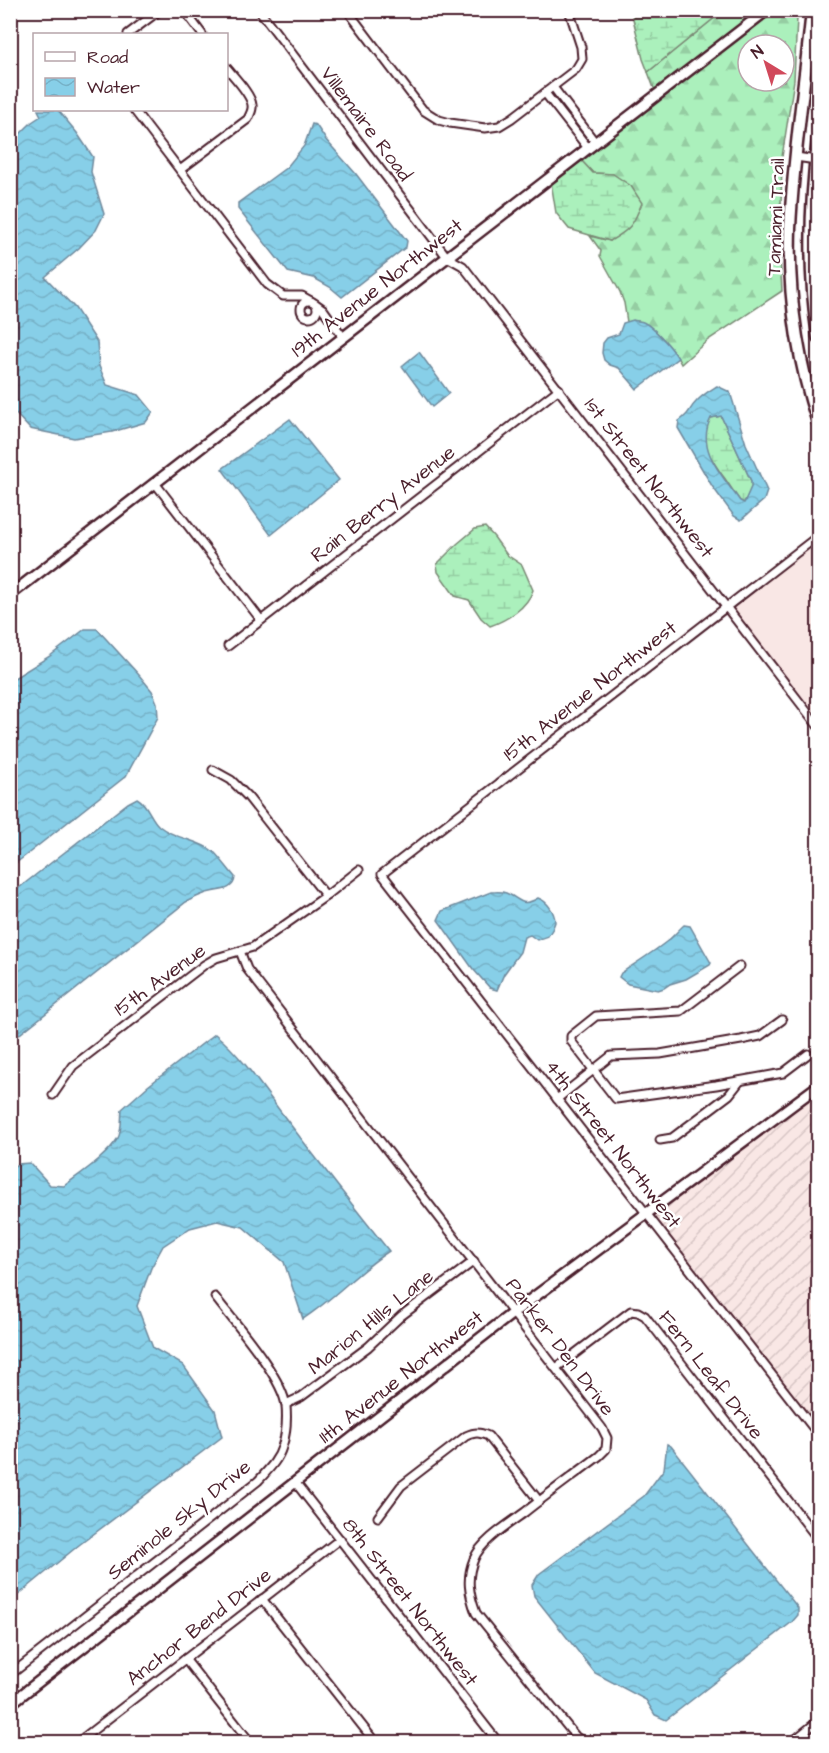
<svg xmlns="http://www.w3.org/2000/svg" width="829" height="1753" font-family="'Architects Daughter',sans-serif">
  <defs>
    <pattern id="industrial-furrows" width="10" height="10" patternUnits="userSpaceOnUse" patternTransform="scale(1.5)"><rect width="10" height="10" fill="#f9e7e5"/><path d="M-1 1l2-2M0 10L10 0M9 11l2-2" fill="none" stroke="#d7c6c5"/></pattern>
    <pattern id="forest-firs" width="22" height="20" patternUnits="userSpaceOnUse" patternTransform="scale(1.5)"><rect width="22" height="20" fill="#abf0bc"/><path d="M5 1l3.5 6h-7zM16 11l3.5 6h-7z" fill="#95cda2"/></pattern>
    <pattern id="wetland-marsh" width="20" height="14" patternUnits="userSpaceOnUse" patternTransform="scale(1.5)"><rect width="20" height="14" fill="#abf0bc"/><path d="M1 5h8M5 5V1M11 12h8M15 12V8" fill="none" stroke="#95cda2"/></pattern>
    <pattern id="water-waves" width="16" height="10" patternUnits="userSpaceOnUse" patternTransform="scale(1.5)"><rect width="16" height="10" fill="#87cfe8"/><path d="M0 5q4-4 8 0t8 0" fill="none" stroke="#76b1c7"/></pattern>
  </defs>
  <rect width="100%" height="100%" fill="#fff"/>
  <filter id="ink" filterUnits="userSpaceOnUse"><feTurbulence type="fractalNoise" baseFrequency=".0167" numOctaves="2"/><feDisplacementMap in="SourceGraphic" scale="12" xChannelSelector="R" yChannelSelector="G"/><feConvolveMatrix kernelMatrix="1 2 1 2 8 2 1 2 1" color-interpolation-filters="sRGB"/></filter>
  <g filter="url(#ink)">
    <path fill="#f9e7e5" d="M818,541V720L732,606Z"/>
    <path fill="url(#industrial-furrows)" d="M818,1091V1428L653,1216Z"/>
    <g fill="url(#forest-firs)" stroke="#7a8874" stroke-width="1.5" fill-rule="evenodd">
      <path d="M723,11H760L655,91L648,72Z"/>
      <path d="M774,11H794L797,18L794,80L782,157L780,257L782,291L708,340L681,364C675,352 654,326 641,322C636,320 631,321 627,322L624,303L620,292L600,256L601,251L590,236L610,241L613,174L593,173L580,159ZM748,45H784V81H748Z"/>
    </g>
    <g fill="url(#wetland-marsh)" stroke="#7a8874" stroke-width="1.5">
      <path d="M631,11V10L723,11L648,72L643,59Z"/>
      <path d="M580,159L593,173L613,174L631,186L642,203C633,225 631,229 610,241L569,229L556,213L551,182Z"/>
      <path d="M721,416L751,481L752,487L744,503L740,501C734,493 729,484 723,476C709,456 698,443 710,418Z"/>
      <path d="M485,527L494,537L507,555L522,565L533,590C527,608 507,620 490,626L481,618L469,600L455,596L438,572L437,564L457,544L475,529Z"/>
    </g>
    <g fill="url(#water-waves)" stroke="#6f899c" stroke-width="1.5" fill-rule="evenodd">
      <path d="M38,110H58L77,133L93,157L91,172L104,214L96,230L79,248L45,277L75,308L97,342L99,366L107,385L139,395L153,412L146,422L112,432L74,438L30,429L15,413L11,412V141L18,136L32,122L41,116Z"/>
      <path d="M312,124L316,125L326,140L356,174L407,241L406,247L342,297L330,287L314,278L288,272L238,209V203L287,167L304,146Z"/>
      <path d="M633,320C635,321 641,321 643,322C654,327 672,348 678,358L637,389L619,368L610,365L604,360L602,353L603,343L607,338L619,334L623,323Z"/>
      <path d="M419,352L449,393L432,407L402,366Z"/>
      <path d="M717,386L730,392L746,444L767,491L764,500L741,520L734,516L712,486L678,428L679,421C691,413 688,410 696,402C702,395 709,391 717,386ZM721,416L751,481V487L744,503L740,501C723,476 695,449 711,418Z"/>
      <path d="M290,419L339,480L271,535L222,469Z"/>
      <path d="M85,629H97L139,675L152,691L157,703L158,717L126,776L11,867V680L50,656Z"/>
      <path d="M137,798C148,804 150,818 159,826C176,840 198,839 214,852C221,859 228,869 235,877C234,893 215,889 204,894C198,896 192,899 186,902L11,1041V894L128,803Z"/>
      <path d="M491,892C496,892 501,891 506,893C521,899 521,908 538,898C547,901 555,912 555,922C554,926 551,932 548,936L537,940L530,935L524,937L520,952L504,974L497,990L490,988L473,969L438,920L442,911Z"/>
      <path d="M684,925L690,926L711,963L710,965L686,979L670,984L664,988L658,990L628,984L619,977L621,973C636,963 652,953 666,942C673,937 678,930 684,925Z"/>
      <path d="M215,1034C242,1056 262,1087 283,1115C318,1161 353,1206 389,1251C358,1271 334,1299 303,1319L284,1262L243,1227L217,1221L190,1228L163,1246L151,1268L137,1306L153,1348L183,1365L215,1410L222,1437L79,1545L11,1601V1169L17,1164L30,1163L50,1185L64,1186C81,1173 107,1156 118,1138C122,1131 121,1118 122,1109L148,1086Z"/>
      <path d="M667,1444L671,1446L798,1608V1615L792,1622L666,1720L655,1715L646,1700L595,1673L534,1596L532,1585L539,1574L644,1496L664,1469Z"/>
    </g>
    <g fill="none" stroke-linecap="round" stroke-linejoin="round">
      <defs>
        <g id="minor">
          <path d="M184,10L202,34"/>
          <path d="M259,10L447,257L463,266L818,726"/>
          <path d="M347,10L423,110L439,120L450,123L485,128L499,126L512,118L576,69L582,59L581,47L569,10"/>
          <path d="M128,34L160,10"/>
          <path d="M553,87L595,142"/>
          <path d="M545,93L588,148"/>
          <path d="M134,110L267,284L283,296H302L311,301"/>
          <path d="M796,157L816,160"/>
          <path d="M180,170L248,119C250,114 253,110 252,105C251,94 233,76 226,67"/>
          <circle cx="309" cy="309" r="8"/>
          <path d="M316,304L323,309L343,337"/>
          <path d="M155,483L261,620"/>
          <path d="M818,536L382,874L818,1434"/>
          <path d="M228,646L559,389"/>
          <path d="M213,770L231,780L248,797L326,896"/>
          <path d="M240,951L247,969L602,1428L607,1438L606,1449L599,1456C574,1475 549,1493 525,1512C509,1524 481,1541 474,1559C466,1578 469,1594 476,1613L576,1737L584,1742"/>
          <path d="M740,966L681,1011L596,1016L571,1036V1041L616,1099L716,1085L783,1073L808,1054"/>
          <path d="M53,1095L73,1066L204,965L216,958L253,947L326,896L359,870"/>
          <path d="M557,1099L611,1056L660,1054L741,1040L760,1036L782,1020"/>
          <path d="M660,1140L672,1138L729,1095L740,1081"/>
          <path d="M556,1368L631,1311L638,1312L645,1316L818,1539"/>
          <path d="M286,1404L301,1397L368,1347L401,1316L474,1261"/>
          <path d="M295,1482L498,1742"/>
          <path d="M378,1517L401,1486L466,1436C475,1432 479,1432 488,1436L539,1501"/>
          <path d="M262,1599L375,1742"/>
          <path d="M185,1659L250,1742"/>
          <path d="M10,1675L258,1481C267,1471 278,1461 282,1447C286,1435 287,1418 286,1406C282,1376 234,1322 215,1297"/>
          <path d="M78,1742L340,1539"/>
          <path d="M792,1742L818,1721"/>
        </g>
        <g id="tertiary">
          <path d="M10,595L767,10"/>
          <path d="M10,1704L514,1312L818,1086"/>
        </g>
        <g id="primary">
          <path d="M812,10C805,83 793,156 790,229C788,294 798,362 818,423"/>
          <path d="M818,138C810,204 808,271 818,337"/>
        </g>
      </defs>
      <use href="#minor" stroke="#4a1f2b" stroke-width="11"/>
      <use href="#tertiary" stroke="#4a1f2b" stroke-width="14"/>
      <use href="#primary" stroke="#4a1f2b" stroke-width="15"/>
      <use href="#minor" stroke="#fff" stroke-width="7"/>
      <use href="#tertiary" stroke="#fff" stroke-width="9"/>
      <use href="#primary" stroke="#fff" stroke-width="10"/>
    </g>
  </g>
  <g text-anchor="middle" dominant-baseline="central" stroke-width="5" stroke-linejoin="round" paint-order="stroke">
    <g font-size="20" fill="#4a1f2b" stroke="#fff">
      <text transform="translate(366 124) rotate(53)">Villemaire Road</text>
      <text transform="translate(776 217) rotate(-88)">Tamiami Trail</text>
      <text transform="translate(377 288) rotate(-38)">19th Avenue Northwest</text>
      <text transform="translate(649 478) rotate(52)">1st Street Northwest</text>
      <text transform="translate(383 504) rotate(-38)">Rain Berry Avenue</text>
      <text transform="translate(590 691) rotate(-38)">15th Avenue Northwest</text>
      <text transform="translate(160 980) rotate(-36)">15th Avenue</text>
      <text transform="translate(613 1144) rotate(52)">4th Street Northwest</text>
      <text transform="translate(371 1322) rotate(-39)">Marion Hills Lane</text>
      <text transform="translate(560 1347) rotate(53)">Parker Den Drive</text>
      <text transform="translate(711 1375) rotate(52)">Fern Leaf Drive</text>
      <text transform="translate(401 1377) rotate(-38)">11th Avenue Northwest</text>
      <text transform="translate(179 1520) rotate(-39)">Seminole Sky Drive</text>
      <text transform="translate(410 1602) rotate(52)">8th Street Northwest</text>
      <text transform="translate(199 1627) rotate(-38)">Anchor Bend Drive</text>
    </g>
  </g>
  <rect width="829" height="1753" fill="none" stroke="#fff" stroke-width="36"/>
  <rect x="18" y="18" width="793" height="1717" fill="none" stroke="#4a1f2b" stroke-width="2" filter="url(#ink)"/>
  <rect x="33" y="33" width="195" height="78" fill="#ffffff" stroke="#b7a5aa" stroke-width="1.5"/>
  <rect x="45" y="52" width="30" height="9" fill="#ffffff" stroke="#b7a5aa" stroke-width="1.5"/>
  <text x="87" y="63" font-size="18" fill="#4a1f2b">Road</text>
  <rect x="45" y="78" width="30" height="18" fill="url(#water-waves)" stroke="#b7a5aa" stroke-width="1.5"/>
  <text x="87" y="93" font-size="18" fill="#4a1f2b">Water</text>
  <g transform="translate(766 63) rotate(322)"><circle r="28" fill="#ffffff" stroke="#b7a5aa" stroke-width="1.5"/>
  <path d="M0-4.5L10 22L0 15L-10 22Z" fill="#d1495b"/>
  <text y="-9" font-size="16" font-weight="bold" text-anchor="middle" fill="#4a1f2b">N</text>
  </g>
</svg>
